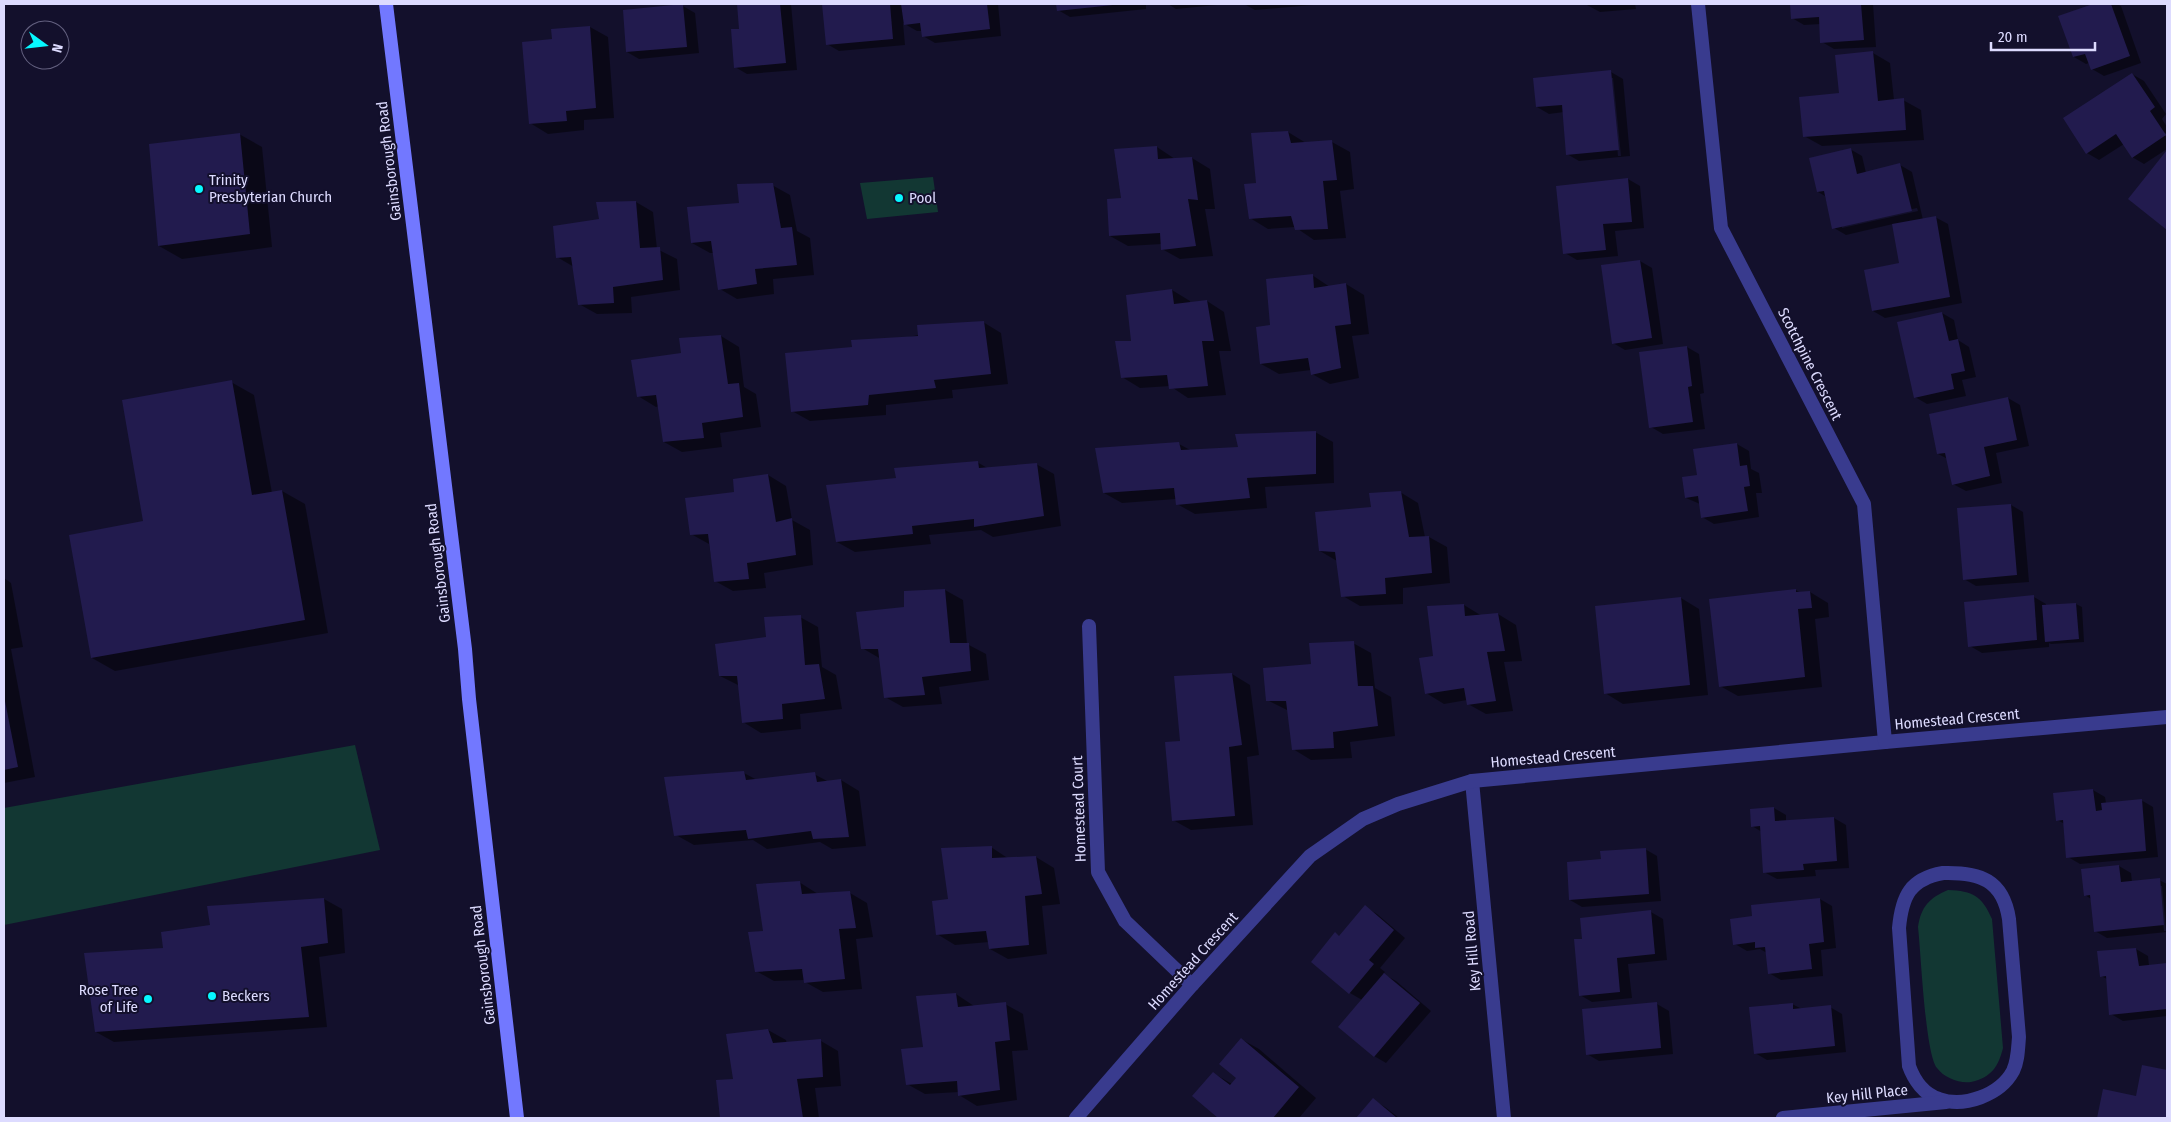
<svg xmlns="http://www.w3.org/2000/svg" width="2171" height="1122" font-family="'Fira Sans Condensed',sans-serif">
  <rect width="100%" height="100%" fill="#13102c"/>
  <g fill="#123733">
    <path d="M933,177L938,212L867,219L860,183Z"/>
    <path d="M355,745L380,850L4,925V808Z"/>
    <path d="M1948,890C1973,891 1982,896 1992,919L2003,1048C1999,1064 1993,1076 1975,1081C1963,1085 1945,1079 1937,1068C1925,1053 1921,953 1918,927C1921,907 1929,898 1948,890Z"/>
  </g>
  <g fill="#0007" fill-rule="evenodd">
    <path d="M738,4H791L797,70L747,74L735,67L740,30Z"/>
    <path d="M823,4H998L1001,36L935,43L923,36L922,31H917L903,23L905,45L839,51L827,44Z"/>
    <path d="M1057,4H1146V9L1070,17L1058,10Z"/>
    <path d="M1168,4H1227L1176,9Z"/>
    <path d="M1244,4H1324L1255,10Z"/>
    <path d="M1565,4H1635L1636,9L1600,12L1585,4Z"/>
    <path d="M1791,4H1873L1876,47L1834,49L1822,42L1821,24L1804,25L1792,18Z"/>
    <path d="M2097,4H2116L2121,6L2141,63L2104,76L2092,69L2089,63L2086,64L2074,57L2060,17Z"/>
    <path d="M683,6L695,13L699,53L639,59L627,52Z"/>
    <path d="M590,27L608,37L614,118L584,120V130L548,134L530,123L553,41Z"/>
    <path d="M1873,53L1890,63L1894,100H1903L1921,110L1924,140L1822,146L1804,136Z"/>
    <path d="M1611,72L1623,79L1630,156L1579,161L1567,154L1564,112L1549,114L1537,107L1535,79ZM1611,78H1613L1621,156H1618Z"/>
    <path d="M2132,74L2144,81L2166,114L2162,119L2167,127V134L2161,131L2160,133L2167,137V149L2144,164L2132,157L2124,144L2099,160L2087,153Z"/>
    <path d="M1288,132L1306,143L1332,142L1350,152L1354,189L1340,191L1346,238L1314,240L1295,227L1268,229L1250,218L1257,184Z"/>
    <path d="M239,134L262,147L272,247L182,259L159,246Z"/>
    <path d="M1157,147L1175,159L1192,158L1210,169L1215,209H1205L1213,256L1180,259L1162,249V244L1128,246L1110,236Z"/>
    <path d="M1850,149L1862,156L1866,173L1900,165L1912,172L1923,220L1935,217L1948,224L1962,303L1885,318L1873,311L1900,264L1893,224L1846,235L1834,228L1825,196L1818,192ZM1917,208L1918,211L1842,228V225Z"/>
    <path d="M2167,152V228L2130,199Z"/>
    <path d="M1628,179L1640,186L1644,228L1615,231L1618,256L1577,260L1565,253Z"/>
    <path d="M772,185L790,195L797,231L810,238L814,275L773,279L774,294L737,299L720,289L714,253H710L692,243L740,204Z"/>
    <path d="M636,202L653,212L657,249L677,259L680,290L631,297L632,313L597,314L579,304L574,267L557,257L601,220Z"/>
    <path d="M1640,261L1652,268L1663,344L1625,350L1613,343L1602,266Z"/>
    <path d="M1312,275L1330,287L1346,284L1364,295L1369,334L1352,336L1359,378L1330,384L1312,374L1311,370L1279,374L1261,364L1272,326Z"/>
    <path d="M1172,290L1190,301V303L1207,301L1224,312L1231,351H1219L1226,395L1188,398L1170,386L1140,388L1122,377L1132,342Z"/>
    <path d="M1942,313L1954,320L1958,340L1969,347L1976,377L1962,380L1966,396L1927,404L1915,397Z"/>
    <path d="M983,322L1001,333L1008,384L952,390L953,398L886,405V415L810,421L792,411L854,348Z"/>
    <path d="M721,336L739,347L744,387L756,394L761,427L720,433L722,447L682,452L664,442L659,406L656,407L638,396L683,355Z"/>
    <path d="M1687,347L1699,354L1704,393L1700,394L1705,429L1663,434L1651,427Z"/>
    <path d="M231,382L254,395L272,493L282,491L305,504L328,633L115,671L92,658L145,522Z"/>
    <path d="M2008,398L2020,405L2029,446L1996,453L2002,483L1966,491L1953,484L1948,459L1938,454Z"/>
    <path d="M1315,432L1333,442L1334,483L1265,487L1267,508L1195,514L1177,504L1176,499L1122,503L1104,493L1179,444L1192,451L1240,448Z"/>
    <path d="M1737,444L1749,451L1751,469L1759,473L1762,493H1756L1759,517L1714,524L1702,517L1700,504L1686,498L1698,476Z"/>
    <path d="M977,462L989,469L1036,464L1054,474L1061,526L993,537L981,530L929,535L931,544L855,552L837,542L897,479Z"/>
    <path d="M768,475L786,486L792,520L810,530L813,565L764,573L766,588L733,591L715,581L709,544L691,534Z"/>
    <path d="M1400,492L1418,503L1425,537H1429L1447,547L1450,583L1403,588V604L1360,606L1343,596L1337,561L1320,551L1372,508Z"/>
    <path d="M2011,505L2023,512L2029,582L1976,586L1964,579Z"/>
    <path d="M4,578L11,583L23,647L11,649L35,777L4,783Z"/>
    <path d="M945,590L963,600L967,644L986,654L989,680L939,687L942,704L903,707L885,697L881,659L862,648L905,608Z"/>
    <path d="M1796,590L1801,593L1810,592L1828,603L1829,617L1815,619L1822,687L1738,696L1720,686Z"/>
    <path d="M2034,597L2046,604V606L2076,604L2082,607L2084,642L2051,644L2049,643V647L1982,653L1970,646Z"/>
    <path d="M1681,598L1699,609L1708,695L1623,704L1605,693L1597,607Z"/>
    <path d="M1464,605L1482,616L1498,614L1516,625L1522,661L1504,662L1513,711L1486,714L1468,704L1467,700L1444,704L1426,693L1434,657Z"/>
    <path d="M800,617L818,627L822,667L836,675L842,709L800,714L801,729L761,733L743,722L740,686L720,676L767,639Z"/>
    <path d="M1353,643L1371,653L1375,688L1391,697L1395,736L1350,742L1352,758L1311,760L1293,749L1289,711L1267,700Z"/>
    <path d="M1232,674L1250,685L1259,755L1247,757L1253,825L1191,830L1173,820L1181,742Z"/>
    <path d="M744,773L757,780L814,774L829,782L841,780L859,791L866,846L832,849L820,842L767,849L753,840L694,845L676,835Z"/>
    <path d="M2093,790L2105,797L2106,803L2141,800L2153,807L2158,857L2080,864L2068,857L2065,824L2057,820Z"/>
    <path d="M1774,808L1786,815V822L1834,818L1846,825L1849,868L1815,870L1816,876L1777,879L1764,872L1762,832L1752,826Z"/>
    <path d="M991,847L1009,859L1036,857L1054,868L1060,904L1042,906L1047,954L1008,959L990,949L989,942L955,945L937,934Z"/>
    <path d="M1645,849L1657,856L1661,901L1582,907L1570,900L1603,860Z"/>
    <path d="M2119,866L2131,873L2132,882L2159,880L2167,884V932L2107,938L2095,931L2091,899L2085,895ZM2159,886H2162L2166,931H2164Z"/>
    <path d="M799,882L818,894L850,893L867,903L873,937L856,939L862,989L823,992L805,982V980L774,981L756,971L764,933Z"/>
    <path d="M324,899L342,909L345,953L319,957L327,1027L114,1042L96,1032L164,949L211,926Z"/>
    <path d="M1820,899L1832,906L1836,948L1821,950L1823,976L1781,980L1769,973L1767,953L1760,949L1747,951L1735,944L1753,918Z"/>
    <path d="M1365,907L1377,914L1405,938L1380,968L1385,972L1383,974L1396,981L1431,1011L1386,1063L1374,1056L1362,1000L1350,993L1312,962L1336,934L1340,937Z"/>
    <path d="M1651,912L1663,919L1667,960L1628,964L1632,998L1592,1002L1580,995L1583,940Z"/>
    <path d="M2136,949L2148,956L2149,966L2167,964V1016L2123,1021L2111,1014L2107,979L2101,976Z"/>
    <path d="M956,994L974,1006L1005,1004L1023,1014L1028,1050L1012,1051L1017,1100L977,1106L959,1095V1092L925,1094L907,1084Z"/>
    <path d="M1657,1004L1669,1011L1673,1054L1599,1061L1587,1054Z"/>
    <path d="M1792,1004L1802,1009L1830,1007L1842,1014L1846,1052L1767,1060L1755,1053Z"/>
    <path d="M768,1030L786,1040L787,1044L821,1041L838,1051L841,1086L815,1088L819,1118H722L717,1081L734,1080Z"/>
    <path d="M1241,1039L1259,1049L1316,1098L1299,1118H1220L1194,1096L1213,1073L1232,1084L1237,1078Z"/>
    <path d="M2143,1066L2167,1071V1118H2099L2104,1091L2137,1097Z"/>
    <path d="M1373,1100L1385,1107L1399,1118H1358Z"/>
  </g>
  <g fill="#221b4e">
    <path d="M683,4L687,47L626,52L623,10Z"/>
    <path d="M737,4H780L786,63L734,68L731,29H739Z"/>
    <path d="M822,4H890L893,39L826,45Z"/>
    <path d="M901,4H987L990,29L922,37L920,23L904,25Z"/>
    <path d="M1056,4H1113V5L1057,11Z"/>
    <path d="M1790,4H1861L1864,40L1820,43L1819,17L1791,19Z"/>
    <path d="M2093,4H2111L2130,56L2091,70L2085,54L2073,57L2058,16Z"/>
    <path d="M590,26L596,108L566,111L567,121L529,124L522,42L552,39L551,29Z"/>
    <path d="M1873,51L1878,101L1904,98L1906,130L1803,137L1799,97L1839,93L1835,55Z"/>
    <path d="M1611,70L1619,150L1566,155L1562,105L1536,107L1533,78Z"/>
    <path d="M2132,73L2155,107L2150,111L2166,135L2132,158L2116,134L2086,154L2063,118Z"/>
    <path d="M1288,131L1291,143L1332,140L1337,180L1323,181L1328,229L1295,230L1291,216L1249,219L1244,184L1256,183L1251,133Z"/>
    <path d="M240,133L250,234L158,246L149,144Z"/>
    <path d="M1157,146L1158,159L1192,157L1198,200L1188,199L1196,246L1161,250L1160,233L1109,236L1107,199L1121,198L1114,149Z"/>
    <path d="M1851,148L1857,174L1900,163L1912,211L1832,229L1824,191L1817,192L1809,158Z"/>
    <path d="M2167,150V230L2128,199Z"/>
    <path d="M1628,178L1632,222L1603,224L1606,250L1563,254L1556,186Z"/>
    <path d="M773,183L781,228L792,227L797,265L755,269L757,284L718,290L711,241L691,243L687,207L739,203L737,184Z"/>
    <path d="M636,201L640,248L660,247L663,280L613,287L614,303L578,305L571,257L556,258L553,226L599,219L596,202Z"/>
    <path d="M1936,216L1950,297L1872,311L1864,270L1899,263L1892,224Z"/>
    <path d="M1640,260L1652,338L1612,344L1601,265Z"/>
    <path d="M1313,274L1314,288L1346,283L1351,324L1335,326L1341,368L1311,375L1308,358L1260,364L1256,327L1270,325L1266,279Z"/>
    <path d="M1172,289L1174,304L1207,300L1214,341H1202L1208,386L1169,389L1167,375L1121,378L1115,341H1131L1126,295Z"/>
    <path d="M1942,312L1949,341L1958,339L1965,371L1951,374L1954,389L1914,398L1897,322Z"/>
    <path d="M984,321L991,374L934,380L936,388L869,395L868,405L791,412L785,353L852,347L851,340L918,336L917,325Z"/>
    <path d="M721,335L728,384L739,383L743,417L702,423L704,438L663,442L656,395L637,397L631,360L681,353L679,338Z"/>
    <path d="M1687,346L1692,386L1688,387L1693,422L1649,428L1639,352Z"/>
    <path d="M232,380L252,495L282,490L305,620L91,658L69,535L143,521L122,400Z"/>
    <path d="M2008,397L2017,440L1984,447L1990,476L1952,485L1945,453L1937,454L1929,414Z"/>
    <path d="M1316,431V474L1247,478L1250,498L1176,505L1174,488L1103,493L1095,448L1179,442L1181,450L1238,447L1235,434Z"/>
    <path d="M1737,443L1740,466L1747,465L1750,486L1744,487L1748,511L1701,518L1698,496L1685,498L1682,477L1697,475L1693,449Z"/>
    <path d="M978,461L979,468L1037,463L1044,516L974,527V519L912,526L913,534L836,542L826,485L896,478L894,468Z"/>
    <path d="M768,474L776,522L792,518L796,555L747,563L749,579L714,582L708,534L690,535L685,498L734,492L733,479Z"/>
    <path d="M1401,491L1409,537L1429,536L1432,573L1385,578L1386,594L1341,597L1335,552L1319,551L1315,512L1371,507L1369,493Z"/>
    <path d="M2011,504L2017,575L1963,580L1957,508Z"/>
    <path d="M945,589L950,643H969L971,671L922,677L925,695L884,698L878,649H861L856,612L904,607V591Z"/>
    <path d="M1796,589V592L1810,591L1812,608L1798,609L1805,677L1719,687L1709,599Z"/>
    <path d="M2034,595L2037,640L1968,647L1964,602Z"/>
    <path d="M1681,597L1690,685L1604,694L1595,606Z"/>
    <path d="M2076,603L2079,639L2045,642L2042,605Z"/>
    <path d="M1464,604L1465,616L1498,613L1505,651L1487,652L1496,701L1467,705L1464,688L1425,694L1419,658L1433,656L1427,606Z"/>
    <path d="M801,615L805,665L819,664L825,699L782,704L783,719L742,723L737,676H719L715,644L766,637L764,617Z"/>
    <path d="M1354,641L1358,686H1373L1378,726L1333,732L1334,748L1292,750L1286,701H1266L1263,668L1311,664L1309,643Z"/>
    <path d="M1232,673L1242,745L1229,747L1235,816L1172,821L1165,742L1180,741L1174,676Z"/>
    <path d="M4,696L18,767L4,770Z"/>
    <path d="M744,771L746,780L815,772L817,782L841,779L849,837L813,839L811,831L748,839L746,830L674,836L664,777Z"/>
    <path d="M2093,789L2096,811L2102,810L2101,803L2142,799L2146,851L2066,858L2063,820L2056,821L2053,793Z"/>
    <path d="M1774,807L1775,821L1834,817L1837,861L1803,864L1804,870L1763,873L1760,826L1751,827L1750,809Z"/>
    <path d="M992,846V858L1036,856L1042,894L1025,896L1029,945L989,949L986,931L936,935L932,901L948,899L941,848Z"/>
    <path d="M1646,848L1649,894L1569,900L1567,862L1601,859L1600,851Z"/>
    <path d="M2119,865L2121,882L2160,878L2164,925L2094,932L2090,895L2084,896L2081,869Z"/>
    <path d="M800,881L802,894L850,891L856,928L839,929L845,979L804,983L802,969L755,972L748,932L763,931L756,884Z"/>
    <path d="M324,898L328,943L301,947L309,1017L95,1032L84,953L163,948L161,932L210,925L207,906Z"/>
    <path d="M1820,898L1824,942L1809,944L1812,969L1768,974L1765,947L1755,948V942L1733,945L1730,919L1752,916L1751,905Z"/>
    <path d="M1365,905L1394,930L1369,960L1374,964L1349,994L1311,962L1335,932L1339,936Z"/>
    <path d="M1651,910L1655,954L1617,958L1620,992L1579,996L1574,939H1582L1580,918Z"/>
    <path d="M2136,948L2139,966L2167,963V1009L2109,1015L2106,976L2100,977L2097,951Z"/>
    <path d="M1384,973L1420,1003L1374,1057L1338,1027Z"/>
    <path d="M956,993L958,1007L1006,1002L1010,1040L995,1042L1000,1090L958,1096L957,1081L906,1085L901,1049L923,1047L916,996Z"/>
    <path d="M1657,1002L1661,1048L1586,1055L1582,1009Z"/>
    <path d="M1793,1003V1009L1831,1005L1835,1046L1754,1054L1749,1007Z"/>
    <path d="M768,1029L773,1043L821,1039L823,1077L797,1079L803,1118H720L716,1080L733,1079L726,1034Z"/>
    <path d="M1241,1038L1299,1087L1273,1118H1218L1192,1096L1213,1072L1230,1085L1236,1078L1219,1064Z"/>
    <path d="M2142,1065L2167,1070V1118H2097L2103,1089L2136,1096Z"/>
    <path d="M1373,1098L1397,1118H1356Z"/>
  </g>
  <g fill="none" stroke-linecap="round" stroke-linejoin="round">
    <g stroke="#393b8e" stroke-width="14">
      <path d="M1089,626L1098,872L1125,921L1192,985"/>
      <path d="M1472,781L1504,1118"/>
      <path d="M1943,873C1980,872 2003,880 2009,919L2019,1037C2018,1049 2018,1061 2013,1071C2000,1095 1964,1108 1939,1099C1924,1094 1914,1080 1909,1066L1899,928C1902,896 1910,879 1943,873Z"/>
      <path d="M1076,1118L1192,985L1310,856L1363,819L1398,804L1472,781L1885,742"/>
      <path d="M1783,1118L1946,1102"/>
    </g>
    <path stroke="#393b8e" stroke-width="14" d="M1698,4L1721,228L1864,504L1885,742L2167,717"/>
    <path stroke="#7278ff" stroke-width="14" d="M386,4L465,649L469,699L517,1118"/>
  </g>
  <g fill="#07f8ff" stroke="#13102c" stroke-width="2">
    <circle cx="199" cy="189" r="5"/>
    <circle cx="899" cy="198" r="5"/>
    <circle cx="212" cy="996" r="5"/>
    <circle cx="148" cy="999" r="5"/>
  </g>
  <g text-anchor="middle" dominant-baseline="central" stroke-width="4" stroke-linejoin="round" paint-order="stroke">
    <g font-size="15" fill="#dddbff" stroke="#13102c">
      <text transform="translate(389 161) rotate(-97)">Gainsborough Road</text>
      <text transform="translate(1810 364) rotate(63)">Scotchpine Crescent</text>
      <text transform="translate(438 563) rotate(-97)">Gainsborough Road</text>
      <text transform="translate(1957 719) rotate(-5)">Homestead Crescent</text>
      <text transform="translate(1553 757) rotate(-5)">Homestead Crescent</text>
      <text transform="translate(1079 809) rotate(-92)">Homestead Court</text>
      <text transform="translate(1472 951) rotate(-95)">Key Hill Road</text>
      <text transform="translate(1193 961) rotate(-48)">Homestead Crescent</text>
      <text transform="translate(483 965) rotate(-97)">Gainsborough Road</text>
      <text transform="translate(1867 1094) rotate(-6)">Key Hill Place</text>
    </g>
    <g font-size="15" fill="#dddbff" stroke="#13102c" text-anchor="start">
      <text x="209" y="180">Trinity<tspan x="209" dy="17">Presbyterian Church</tspan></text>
      <text x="909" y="198">Pool</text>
      <text x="138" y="990" text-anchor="end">Rose Tree<tspan x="138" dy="17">of Life</tspan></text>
      <text x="222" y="996">Beckers</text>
    </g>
  </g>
  <rect width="2171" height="1122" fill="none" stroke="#dddbff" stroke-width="10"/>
  <g transform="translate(45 45) rotate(105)"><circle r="24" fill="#13102c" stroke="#646180"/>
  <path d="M0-4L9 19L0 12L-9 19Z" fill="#07f8ff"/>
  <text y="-8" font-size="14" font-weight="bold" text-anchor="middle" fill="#dddbff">N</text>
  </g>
  <path d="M1991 42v8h104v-8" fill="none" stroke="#dddbff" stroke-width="2.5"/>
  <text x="1998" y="42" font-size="15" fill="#dddbff" stroke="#13102c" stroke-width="4" paint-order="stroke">20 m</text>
</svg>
